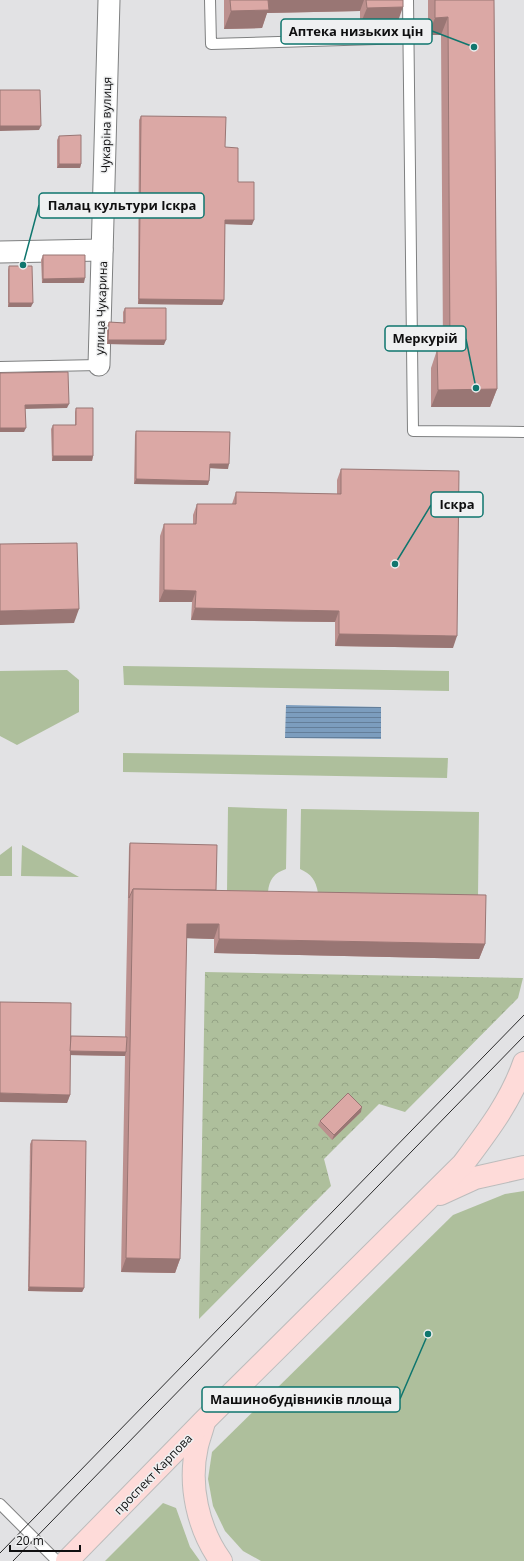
<svg xmlns="http://www.w3.org/2000/svg" width="524" height="1561" font-family="'Open Sans',sans-serif">
  <defs>
    <pattern id="park-crowns" width="20" height="18" patternUnits="userSpaceOnUse"><rect width="20" height="18" fill="#aebf9c"/><path d="M2 6a3 3 0 1 1 6 0M12 15a3 3 0 1 1 6 0" fill="none" stroke="#94a385"/></pattern>
    <pattern id="water-rules" width="6" height="5" patternUnits="userSpaceOnUse"><rect width="6" height="5" fill="#7c9dbe"/><path d="M0 2.5h6" fill="none" stroke="#647e99"/></pattern>
  </defs>
  <rect width="100%" height="100%" fill="#e2e2e4"/>
  <g fill="#aebf9c">
    <path d="M123,666L449,671V691L124,685Z"/>
    <path d="M67,670L79,680V712L17,745L0,736V671Z"/>
    <path d="M123,753L448,758L447,778L123,772Z"/>
    <path d="M228,807L287,809L286,869C274,873 269,880 268,892H227Z"/>
    <path d="M301,809L479,812L478,896L318,893C316,880 311,874 300,869Z"/>
    <path d="M22,845L79,877L21,876Z"/>
    <path d="M12,846V876H0V855Z"/>
    <path d="M524,1191V1561H261L243,1551L225,1531L213,1506L208,1479L212,1452L453,1215L505,1194Z"/>
    <path d="M163,1503L176,1508L190,1547L200,1561H105Z"/>
  </g>
  <path fill="url(#park-crowns)" d="M205,972L523,978L518,998L405,1112L379,1104L324,1159L331,1186L199,1319Z"/>
  <path fill="url(#water-rules)" d="M286,705L381,707V739L285,738Z"/>
  <g fill="none" stroke-linecap="round" stroke-linejoin="round">
    <defs>
      <g id="service">
        <path d="M210,0L211,44L409,38"/>
        <path d="M408,0L413,431L524,432"/>
        <path d="M0,367L99,365"/>
        <path d="M0,1504L57,1561"/>
      </g>
      <g id="minor">
        <path d="M0,252L102,250"/>
        <path d="M99,365L109,0"/>
      </g>
      <g id="primary">
        <path d="M440,1194L475,1178L524,1167"/>
        <path d="M204,1422C202,1430 199,1438 197,1446C188,1485 198,1529 221,1561"/>
        <path d="M67,1561L204,1421L463,1164C487,1132 511,1101 524,1063"/>
      </g>
    </defs>
    <use href="#service" stroke="#7f8081" stroke-width="12"/>
    <use href="#minor" stroke="#7f8081" stroke-width="23"/>
    <use href="#primary" stroke="#bcbcbc" stroke-width="24"/>
    <use href="#service" stroke="#fff" stroke-width="10"/>
    <use href="#minor" stroke="#fff" stroke-width="21"/>
    <use href="#primary" stroke="#fedbd9" stroke-width="22"/>
    <g stroke="#2a2a2b" stroke-width="1">
      <path d="M0,1553L524,1015"/>
      <path d="M13,1561L524,1036"/>
    </g>
  </g>
  <g fill="#bc908e">
    <path d="M224,0H403L397,24L360,25V11L267,13L262,28L224,29Z"/>
    <path d="M428,0H494L497,389L490,407H431V368L437,350H443L441,35H428Z"/>
    <path d="M141,116L225,147L252,225L225,224L224,300L222,305L138,304L139,120Z"/>
    <path d="M59,136L81,164L80,168H57V140Z"/>
    <path d="M43,255L84,283H42L41,260Z"/>
    <path d="M9,266L31,307H8V270Z"/>
    <path d="M125,308L164,345L107,344V327L109,322L123,323V312Z"/>
    <path d="M76,408L93,456L92,461H52L51,429L53,425H75V412Z"/>
    <path d="M136,431L228,469L210,468L208,485L134,484L135,435Z"/>
    <path d="M341,469L453,648L335,646V622L191,620L192,602H159L160,536L164,524H193V515L197,504H232L236,492L337,494V480Z"/>
    <path d="M130,843L216,890L485,944L479,959L214,953V939L186,938L180,1259L175,1273L121,1272L125,1056L70,1055V1095L67,1103L71,1036L125,1037L129,847Z"/>
    <path d="M361,1112L332,1140L318,1125L320,1121Z"/>
    <path d="M32,1140L84,1288L82,1292L28,1291L30,1144Z"/>
  </g>
  <g fill="#997674">
    <path d="M267,0H364L360,11L267,13L262,28L224,29L231,11Z"/>
    <path d="M403,7L397,24L360,25L367,8Z"/>
    <path d="M448,17L441,35H428L435,18Z"/>
    <path d="M0,126H41L39,130L0,131Z"/>
    <path d="M59,164H81L80,168H57Z"/>
    <path d="M225,220H254L252,225L223,224Z"/>
    <path d="M85,278L84,283H42L43,279Z"/>
    <path d="M139,299L224,300L222,305L138,304Z"/>
    <path d="M9,303H33L31,307H8Z"/>
    <path d="M108,340H166L164,345L107,344Z"/>
    <path d="M497,389L490,407H431L438,390Z"/>
    <path d="M69,404L67,408L24,409L25,405Z"/>
    <path d="M0,428H26L24,432H0Z"/>
    <path d="M53,456H93L92,461H52Z"/>
    <path d="M210,464H229L228,469L208,468Z"/>
    <path d="M136,479L209,481L208,485L134,484Z"/>
    <path d="M164,590L196,591L192,602H159Z"/>
    <path d="M195,608L339,611L335,622L191,620Z"/>
    <path d="M79,609L74,623L0,625V611Z"/>
    <path d="M339,634L457,636L453,648L335,646Z"/>
    <path d="M187,924H219L214,939L181,938Z"/>
    <path d="M219,939L485,944L479,959L214,953Z"/>
    <path d="M69,1051L126,1052L125,1056L67,1055Z"/>
    <path d="M0,1093L70,1095L67,1103L0,1102Z"/>
    <path d="M362,1107L361,1112L332,1140L334,1135Z"/>
    <path d="M126,1258L180,1259L175,1273L121,1272Z"/>
    <path d="M29,1287L84,1288L82,1292L28,1291Z"/>
  </g>
  <g fill="#dba8a5" stroke="#997674">
    <path d="M230,0H268L269,10L231,11Z"/>
    <path d="M366,0H403V7L367,8Z"/>
    <path d="M435,0H494L497,389L438,390L437,350H450L448,17L435,18Z"/>
    <path d="M0,90H40L41,126H0Z"/>
    <path d="M141,116L226,117L225,147L238,148V182H254V220H225L224,300L139,299Z"/>
    <path d="M81,135V164H59V136Z"/>
    <path d="M43,255H85V278L43,279Z"/>
    <path d="M9,266H32L33,303H9Z"/>
    <path d="M125,308H166V340H108L109,322L125,323Z"/>
    <path d="M68,372L69,404L25,405L26,428H0V373Z"/>
    <path d="M76,408H93V456H53V425H76Z"/>
    <path d="M136,431L230,432L229,464H210L209,481L136,479Z"/>
    <path d="M341,469L459,471L457,636L339,634V611L195,608L196,591L164,590V524H196L197,504H236V492L341,494Z"/>
    <path d="M77,543L79,609L0,611V544Z"/>
    <path d="M130,843L217,845L216,890L133,889L129,898Z"/>
    <path d="M133,889L486,895L485,944L219,939V924H187L180,1259L126,1258Z"/>
    <path d="M0,1002L71,1003L70,1095L0,1093Z"/>
    <path d="M71,1036L127,1037L126,1052L70,1051Z"/>
    <path d="M348,1093L362,1107L334,1135L320,1121Z"/>
    <path d="M32,1140L86,1141L84,1288L29,1287Z"/>
  </g>
  <g text-anchor="middle" dominant-baseline="central" stroke-width="3" stroke-linejoin="round" paint-order="stroke">
    <g font-size="12" fill="#0f0f10" stroke="#eff0f1">
      <text transform="translate(106 125) rotate(-89)">Чукаріна вулиця</text>
      <text transform="translate(101 308) rotate(-88)">улица Чукарина</text>
      <text transform="translate(153 1474) rotate(-46)">проспект Карпова</text>
    </g>
  </g>
  <path fill="none" stroke="#0f766e" stroke-width="1.5" d="M474 47L432 31M23 265L39 205M476 388L466 339M395 564L431 505M428 1334L400 1399"/>
  <g fill="#0f766e" stroke="#eff0f1" stroke-width="1.5">
    <circle cx="474" cy="47" r="4"/>
    <circle cx="23" cy="265" r="4"/>
    <circle cx="476" cy="388" r="4"/>
    <circle cx="395" cy="564" r="4"/>
    <circle cx="428" cy="1334" r="4"/>
  </g>
  <g fill="#eff0f1" stroke="#0f766e" stroke-width="1.5">
    <rect x="281" y="19" width="151" height="25" rx="4"/>
    <rect x="39" y="193" width="165" height="25" rx="4"/>
    <rect x="385" y="326" width="81" height="25" rx="4"/>
    <rect x="431" y="492" width="52" height="25" rx="4"/>
    <rect x="202" y="1387" width="198" height="25" rx="4"/>
  </g>
  <g font-size="13" text-anchor="middle" font-weight="bold" fill="#0f0f10">
    <text x="356" y="36">Аптека низьких цін</text>
    <text x="122" y="210">Палац культури Іскра</text>
    <text x="425" y="343">Меркурій</text>
    <text x="457" y="509">Іскра</text>
    <text x="301" y="1404">Машинобудівників площа</text>
  </g>
  <path d="M10 1545v6h70v-6" fill="none" stroke="#0f0f10" stroke-width="2"/>
  <text x="16" y="1545" font-size="12" fill="#0f0f10" stroke="#eff0f1" stroke-width="3" paint-order="stroke">20 m</text>
</svg>
